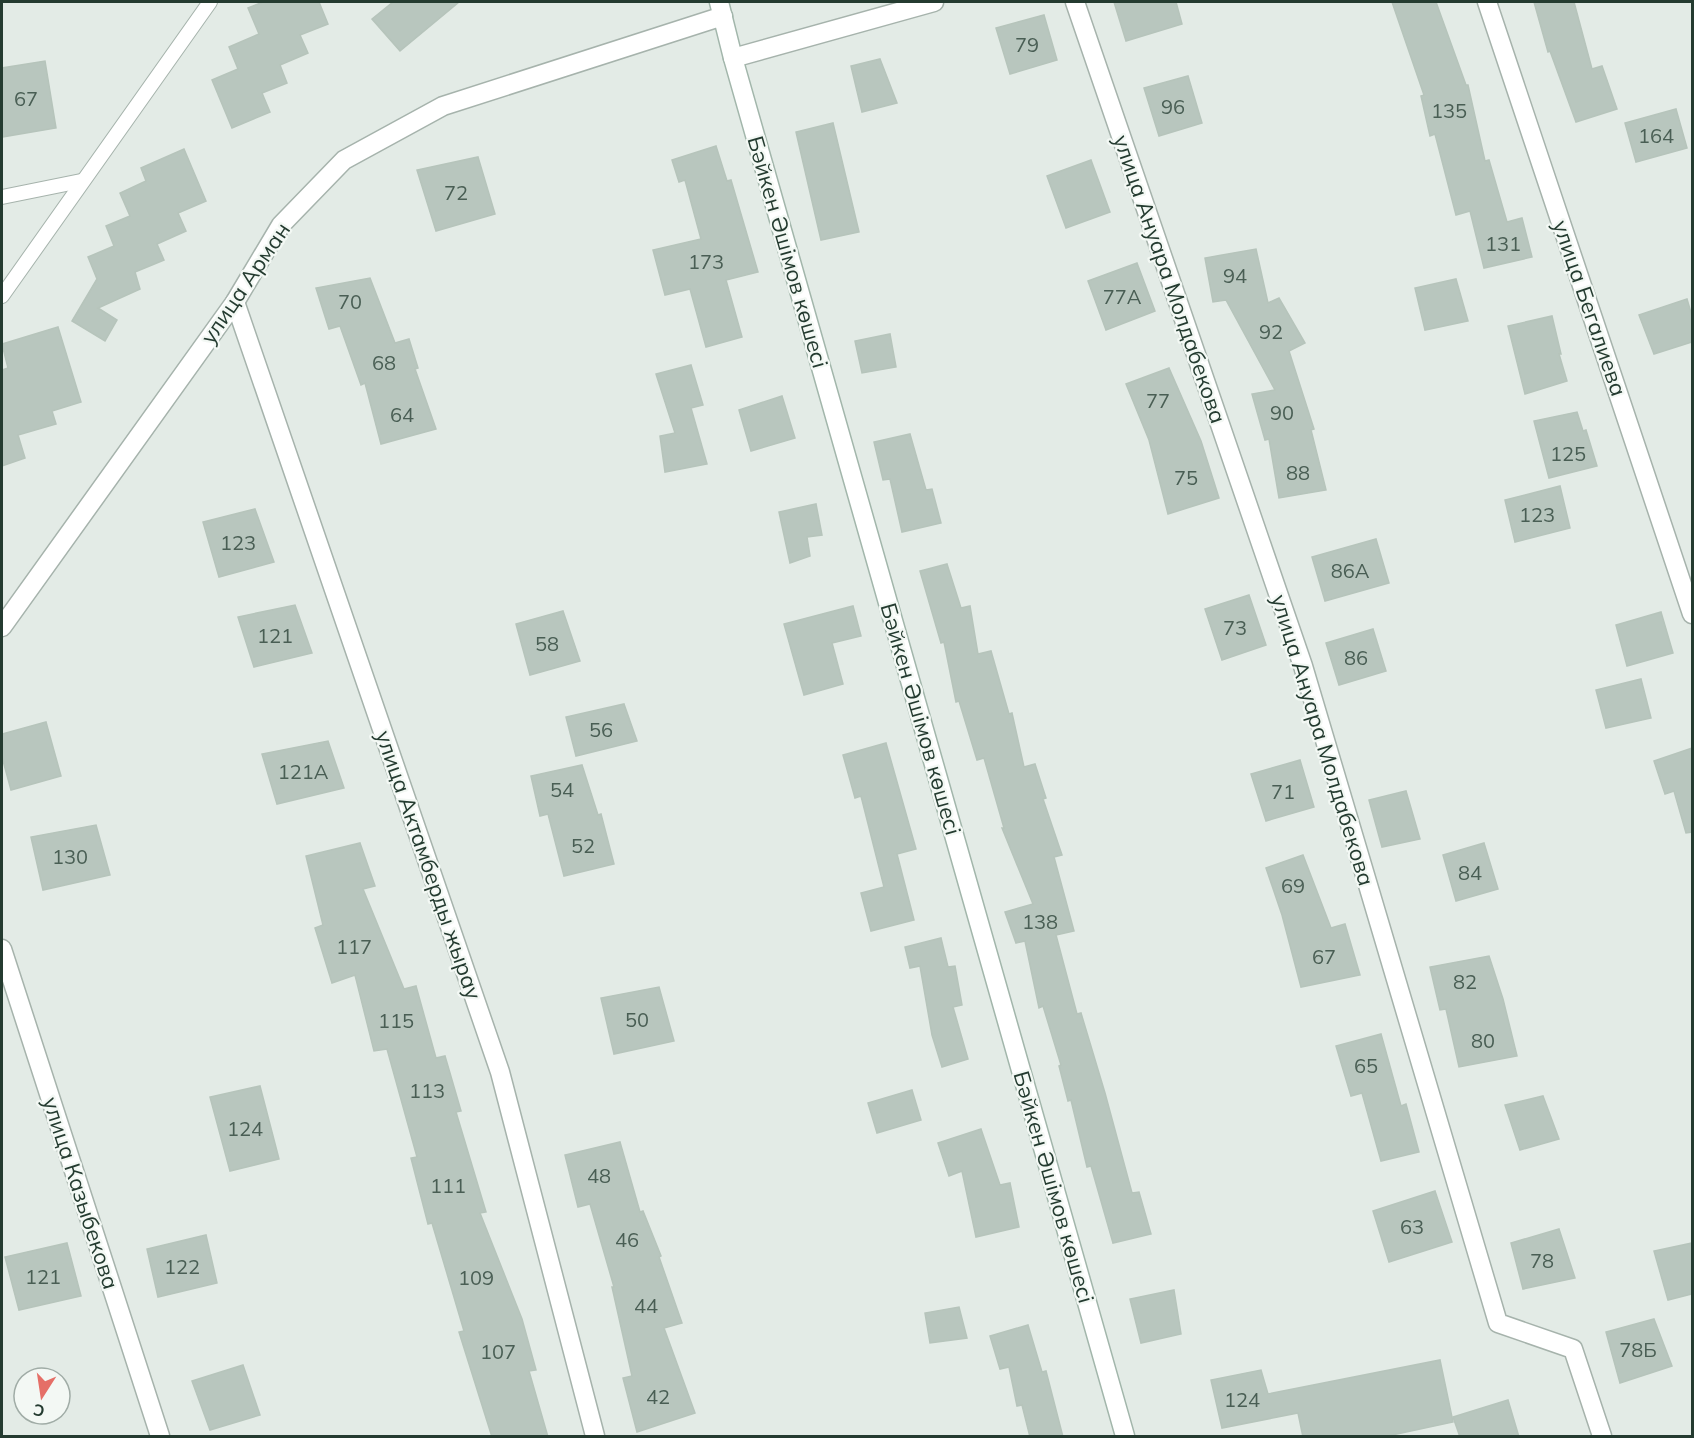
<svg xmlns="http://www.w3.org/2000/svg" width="1694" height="1438" font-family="Mulish,sans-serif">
  <rect width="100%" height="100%" fill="#e3ebe6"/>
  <g fill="#b8c6be" stroke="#b6c4bb" stroke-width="1.5">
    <path d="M263,2H319L328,24L300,35L308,53L280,65L287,83L262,93L270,112L232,128L212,80L238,69L229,47L259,34L248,8Z"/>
    <path d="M393,2H459L400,51L372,19Z"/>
    <path d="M1114,2H1176L1182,24L1126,41Z"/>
    <path d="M1392,2H1436L1466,85H1468L1485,161L1489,160L1507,222L1522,218L1532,257L1484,268L1470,211L1456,215L1435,134L1430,136L1421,96L1424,95Z"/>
    <path d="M1534,2H1574L1592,69L1602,66L1617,109L1576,122L1550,51L1548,52Z"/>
    <path d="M1044,15L1057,60L1010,74L996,28Z"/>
    <path d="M880,59L897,103L862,112L851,66Z"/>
    <path d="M45,61L56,128L2,137V68Z"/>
    <path d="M1188,76L1202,123L1159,136L1144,88Z"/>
    <path d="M1676,109L1687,148L1636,162L1625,123Z"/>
    <path d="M833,123L859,232L821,240L796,132Z"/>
    <path d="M716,146L727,181L731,180L758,272L726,280L742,337L706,347L690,289L665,295L653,250L701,239L685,180L679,182L672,160Z"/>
    <path d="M184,149L206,201L178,213L186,231L157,244L164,260L135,272L140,289L98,308L117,320L105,341L72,321L97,279L88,257L114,246L106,226L130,216L120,193L146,181L141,168Z"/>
    <path d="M478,157L495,214L436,231L417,170Z"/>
    <path d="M1091,160L1110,212L1066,228L1047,176Z"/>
    <path d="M1256,249L1268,303L1279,298L1305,343L1289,351L1314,429L1311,430L1326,490L1279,498L1269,439L1265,440L1252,394L1275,390L1226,300L1213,302L1205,258Z"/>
    <path d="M1137,263L1155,311L1106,330L1088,281Z"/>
    <path d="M370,278L395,343L409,339L418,368L415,369L436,429L381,444L365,383L361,385L340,326L329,329L316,288Z"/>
    <path d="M1456,279L1468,321L1425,330L1415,288Z"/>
    <path d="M1687,299L1692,316V342L1654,354L1639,315Z"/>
    <path d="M1552,316L1561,354H1559L1567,381L1525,394L1508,326Z"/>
    <path d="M58,327L81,402L52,411L56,424L18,435L25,458L2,466V370L8,368L2,344Z"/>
    <path d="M890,334L896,367L862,373L855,341Z"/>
    <path d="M691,365L703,405L691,408L707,464L665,472L660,436L675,433L656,374Z"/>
    <path d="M1169,368L1201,441L1219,498L1168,514L1149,440L1126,384Z"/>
    <path d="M782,396L795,438L751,451L739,410Z"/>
    <path d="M1577,412L1583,431L1586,430L1597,466L1549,478L1534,421Z"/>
    <path d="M910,434L926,490L932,489L941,523L902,532L890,479L883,480L874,442Z"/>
    <path d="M1560,486L1570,528L1515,542L1505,500Z"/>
    <path d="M816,504L822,535L807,537L810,556L790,563L779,512Z"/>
    <path d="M255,509L274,562L219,577L203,522Z"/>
    <path d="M1376,539L1389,583L1325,601L1312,557Z"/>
    <path d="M947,564L961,608L970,606L978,654L991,651L1009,714L1012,713L1024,767L1035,764L1046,798L1043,799L1062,855L1054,857L1074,931L1056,935L1077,1014L1081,1013L1105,1093L1132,1193L1139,1192L1151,1234L1113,1243L1091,1166L1087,1167L1071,1100L1068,1101L1059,1066L1061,1065L1043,1006L1039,1008L1025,941L1016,943L1005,912L1033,904L1002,828H1004L984,758L977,760L959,701L956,702L944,642L941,643L920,571Z"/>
    <path d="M1249,595L1266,645L1222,660L1205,609Z"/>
    <path d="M295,605L312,653L254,667L238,617Z"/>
    <path d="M853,606L861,636L832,643L843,684L804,695L784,624Z"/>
    <path d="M563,611L580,661L530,675L516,624Z"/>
    <path d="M1661,612L1673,653L1627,666L1616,625Z"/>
    <path d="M1373,629L1386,671L1339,685L1326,643Z"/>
    <path d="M1641,679L1651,718L1606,728L1596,690Z"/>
    <path d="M624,704L637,741L576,756L566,717Z"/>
    <path d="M46,722L61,776L11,790L2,757V734Z"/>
    <path d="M328,741L344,788L277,804L262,754Z"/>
    <path d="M886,743L916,849L897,854L914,920L871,931L861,893L884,887L861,796L855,798L843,755Z"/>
    <path d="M1692,748V832L1686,833L1674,791L1665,794L1654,761Z"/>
    <path d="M1300,760L1314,807L1266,821L1251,774Z"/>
    <path d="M582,765L598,815L601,814L614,864L564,876L548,814L540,816L531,776Z"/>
    <path d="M1406,791L1420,839L1382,847L1369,800Z"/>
    <path d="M96,825L110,875L43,890L31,837Z"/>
    <path d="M360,843L375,886L363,889L404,989L416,986L436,1058L445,1056L461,1111L456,1112L486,1212L480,1213L522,1319L536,1370L529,1371L548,1437H492L459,1332L464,1331L432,1223L428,1224L411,1158L417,1157L387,1049L374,1051L355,975L332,983L315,928L323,925L306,856Z"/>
    <path d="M1484,843L1498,889L1456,901L1443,855Z"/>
    <path d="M1303,855L1331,928L1345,924L1360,975L1301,987L1282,915L1266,868Z"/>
    <path d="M941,938L948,967L955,966L962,1005L953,1007L968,1059L942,1067L932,1035L920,966L910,968L905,947Z"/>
    <path d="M1489,956L1503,999L1517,1056L1459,1067L1446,1009L1440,1010L1430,967Z"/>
    <path d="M659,987L674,1041L614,1054L601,998Z"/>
    <path d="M1381,1034L1401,1106L1406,1104L1419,1152L1381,1161L1362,1093L1351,1096L1336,1046Z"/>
    <path d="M260,1086L279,1159L230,1171L210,1097Z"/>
    <path d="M912,1090L921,1120L877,1133L868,1103Z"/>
    <path d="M1543,1096L1559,1139L1520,1150L1505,1105Z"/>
    <path d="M981,1129L1000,1185L1010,1183L1019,1227L976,1237L962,1171L949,1176L938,1143Z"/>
    <path d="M620,1142L640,1212L643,1211L661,1256L659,1257L682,1323L664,1328L695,1413L637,1432L623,1378L632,1376L612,1287H614L590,1204L578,1207L565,1155Z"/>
    <path d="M1435,1191L1452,1242L1389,1262L1373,1211Z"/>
    <path d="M1559,1229L1575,1278L1523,1289L1511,1243Z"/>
    <path d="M206,1235L217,1283L158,1297L147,1249Z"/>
    <path d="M67,1243L81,1296L19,1310L5,1257Z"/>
    <path d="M1692,1243V1294L1668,1300L1654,1251Z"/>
    <path d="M1174,1290L1181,1334L1141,1343L1130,1299Z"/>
    <path d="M959,1307L967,1338L930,1343L925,1313Z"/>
    <path d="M1654,1319L1672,1366L1620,1383L1606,1332Z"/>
    <path d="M1028,1325L1042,1372L1046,1371L1063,1437H1030L1022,1405L1017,1406L1009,1367L1000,1369L990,1336Z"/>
    <path d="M1440,1360L1453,1422L1383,1437H1303L1298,1413L1222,1428L1211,1380L1261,1370L1268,1394Z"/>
    <path d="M243,1365L260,1415L210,1430L192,1381Z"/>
    <path d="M1508,1400L1519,1437H1460L1453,1417Z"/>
  </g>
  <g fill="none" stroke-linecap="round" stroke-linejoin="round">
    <defs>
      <g id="service">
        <path d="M2,197L81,181"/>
        <path d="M2,296L210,2"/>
      </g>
      <g id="minor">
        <path d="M1075,2L1303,666L1498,1323L1573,1349L1602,1436"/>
        <path d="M1487,2L1692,614"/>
        <path d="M733,58L934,2"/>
        <path d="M235,302L500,1072L595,1436"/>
        <path d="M2,949L160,1436"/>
      </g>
      <path id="tertiary" d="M2,627L235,302L281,225L344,160L443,106L723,16"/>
      <path id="secondary" d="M719,2L733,58L1125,1436"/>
    </defs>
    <use href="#service" stroke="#a6b3ac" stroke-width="16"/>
    <use href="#minor" stroke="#a6b3ac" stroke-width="21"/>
    <use href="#tertiary" stroke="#a6b3ac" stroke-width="21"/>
    <use href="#secondary" stroke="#a2b6ab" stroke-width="21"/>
    <use href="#service" stroke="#fff" stroke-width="14"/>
    <use href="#minor" stroke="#fff" stroke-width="18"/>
    <use href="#tertiary" stroke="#fff" stroke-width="18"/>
    <use href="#secondary" stroke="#fff" stroke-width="18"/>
  </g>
  <g text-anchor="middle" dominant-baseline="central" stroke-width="4.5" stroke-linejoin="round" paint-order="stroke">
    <g font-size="20" fill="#495e54">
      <text x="1027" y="44">79</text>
      <text x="26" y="98">67</text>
      <text x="1173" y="106">96</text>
      <text x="1449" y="110">135</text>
      <text x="1656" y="135">164</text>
      <text x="456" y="192">72</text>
      <text x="1503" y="243">131</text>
      <text x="706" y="261">173</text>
      <text x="1235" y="275">94</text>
      <text x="1122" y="296">77А</text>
      <text x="350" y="301">70</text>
      <text x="1271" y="331">92</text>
      <text x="384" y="362">68</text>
      <text x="1158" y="400">77</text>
      <text x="1282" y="412">90</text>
      <text x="402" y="414">64</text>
      <text x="1568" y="453">125</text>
      <text x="1298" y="472">88</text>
      <text x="1186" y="477">75</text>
      <text x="1537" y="514">123</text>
      <text x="238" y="542">123</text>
      <text x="1350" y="570">86А</text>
      <text x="1235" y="627">73</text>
      <text x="275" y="635">121</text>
      <text x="547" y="643">58</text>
      <text x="1356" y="657">86</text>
      <text x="601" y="729">56</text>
      <text x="303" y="771">121А</text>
      <text x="562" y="789">54</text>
      <text x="1283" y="791">71</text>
      <text x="583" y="845">52</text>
      <text x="70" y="856">130</text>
      <text x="1470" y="872">84</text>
      <text x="1293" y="885">69</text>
      <text x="1040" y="921">138</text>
      <text x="354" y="946">117</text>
      <text x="1324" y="956">67</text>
      <text x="1465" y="981">82</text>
      <text x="637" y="1019">50</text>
      <text x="396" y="1020">115</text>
      <text x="1483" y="1040">80</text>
      <text x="1366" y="1065">65</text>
      <text x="427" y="1090">113</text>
      <text x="245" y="1128">124</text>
      <text x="599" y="1175">48</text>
      <text x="448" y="1185">111</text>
      <text x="1412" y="1226">63</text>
      <text x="627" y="1239">46</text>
      <text x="1542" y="1260">78</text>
      <text x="182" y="1266">122</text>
      <text x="43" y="1276">121</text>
      <text x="476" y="1277">109</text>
      <text x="646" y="1305">44</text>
      <text x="1638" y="1349">78Б</text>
      <text x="498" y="1351">107</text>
      <text x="658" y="1396">42</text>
      <text x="1242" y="1399">124</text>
    </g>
    <g font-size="22" fill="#243b30" stroke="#f3f8f4">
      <text transform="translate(788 252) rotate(74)">Бәйкен Әшімов көшесі</text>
      <text transform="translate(1170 279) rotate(71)">улица Ануара Молдабекова</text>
      <text transform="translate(245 283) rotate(-56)">улица Арман</text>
      <text transform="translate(1590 308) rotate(71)">улица Бегалиева</text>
      <text transform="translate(921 719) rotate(74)">Бәйкен Әшімов көшесі</text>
      <text transform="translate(1323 740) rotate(73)">улица Ануара Молдабекова</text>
      <text transform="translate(429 865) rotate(71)">улица Актамберды жырау</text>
      <text transform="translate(1054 1187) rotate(74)">Бәйкен Әшімов көшесі</text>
      <text transform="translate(81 1193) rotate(72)">улица Казыбекова</text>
    </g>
  </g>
  <rect width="1694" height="1438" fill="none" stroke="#243b30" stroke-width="6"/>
  <g transform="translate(42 1396) rotate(192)"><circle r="28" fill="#f3f8f4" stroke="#a0aca6" stroke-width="1.5"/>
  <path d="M0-4.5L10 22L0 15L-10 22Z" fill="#e56f67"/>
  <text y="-9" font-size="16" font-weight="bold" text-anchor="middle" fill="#243b30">С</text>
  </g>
</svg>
